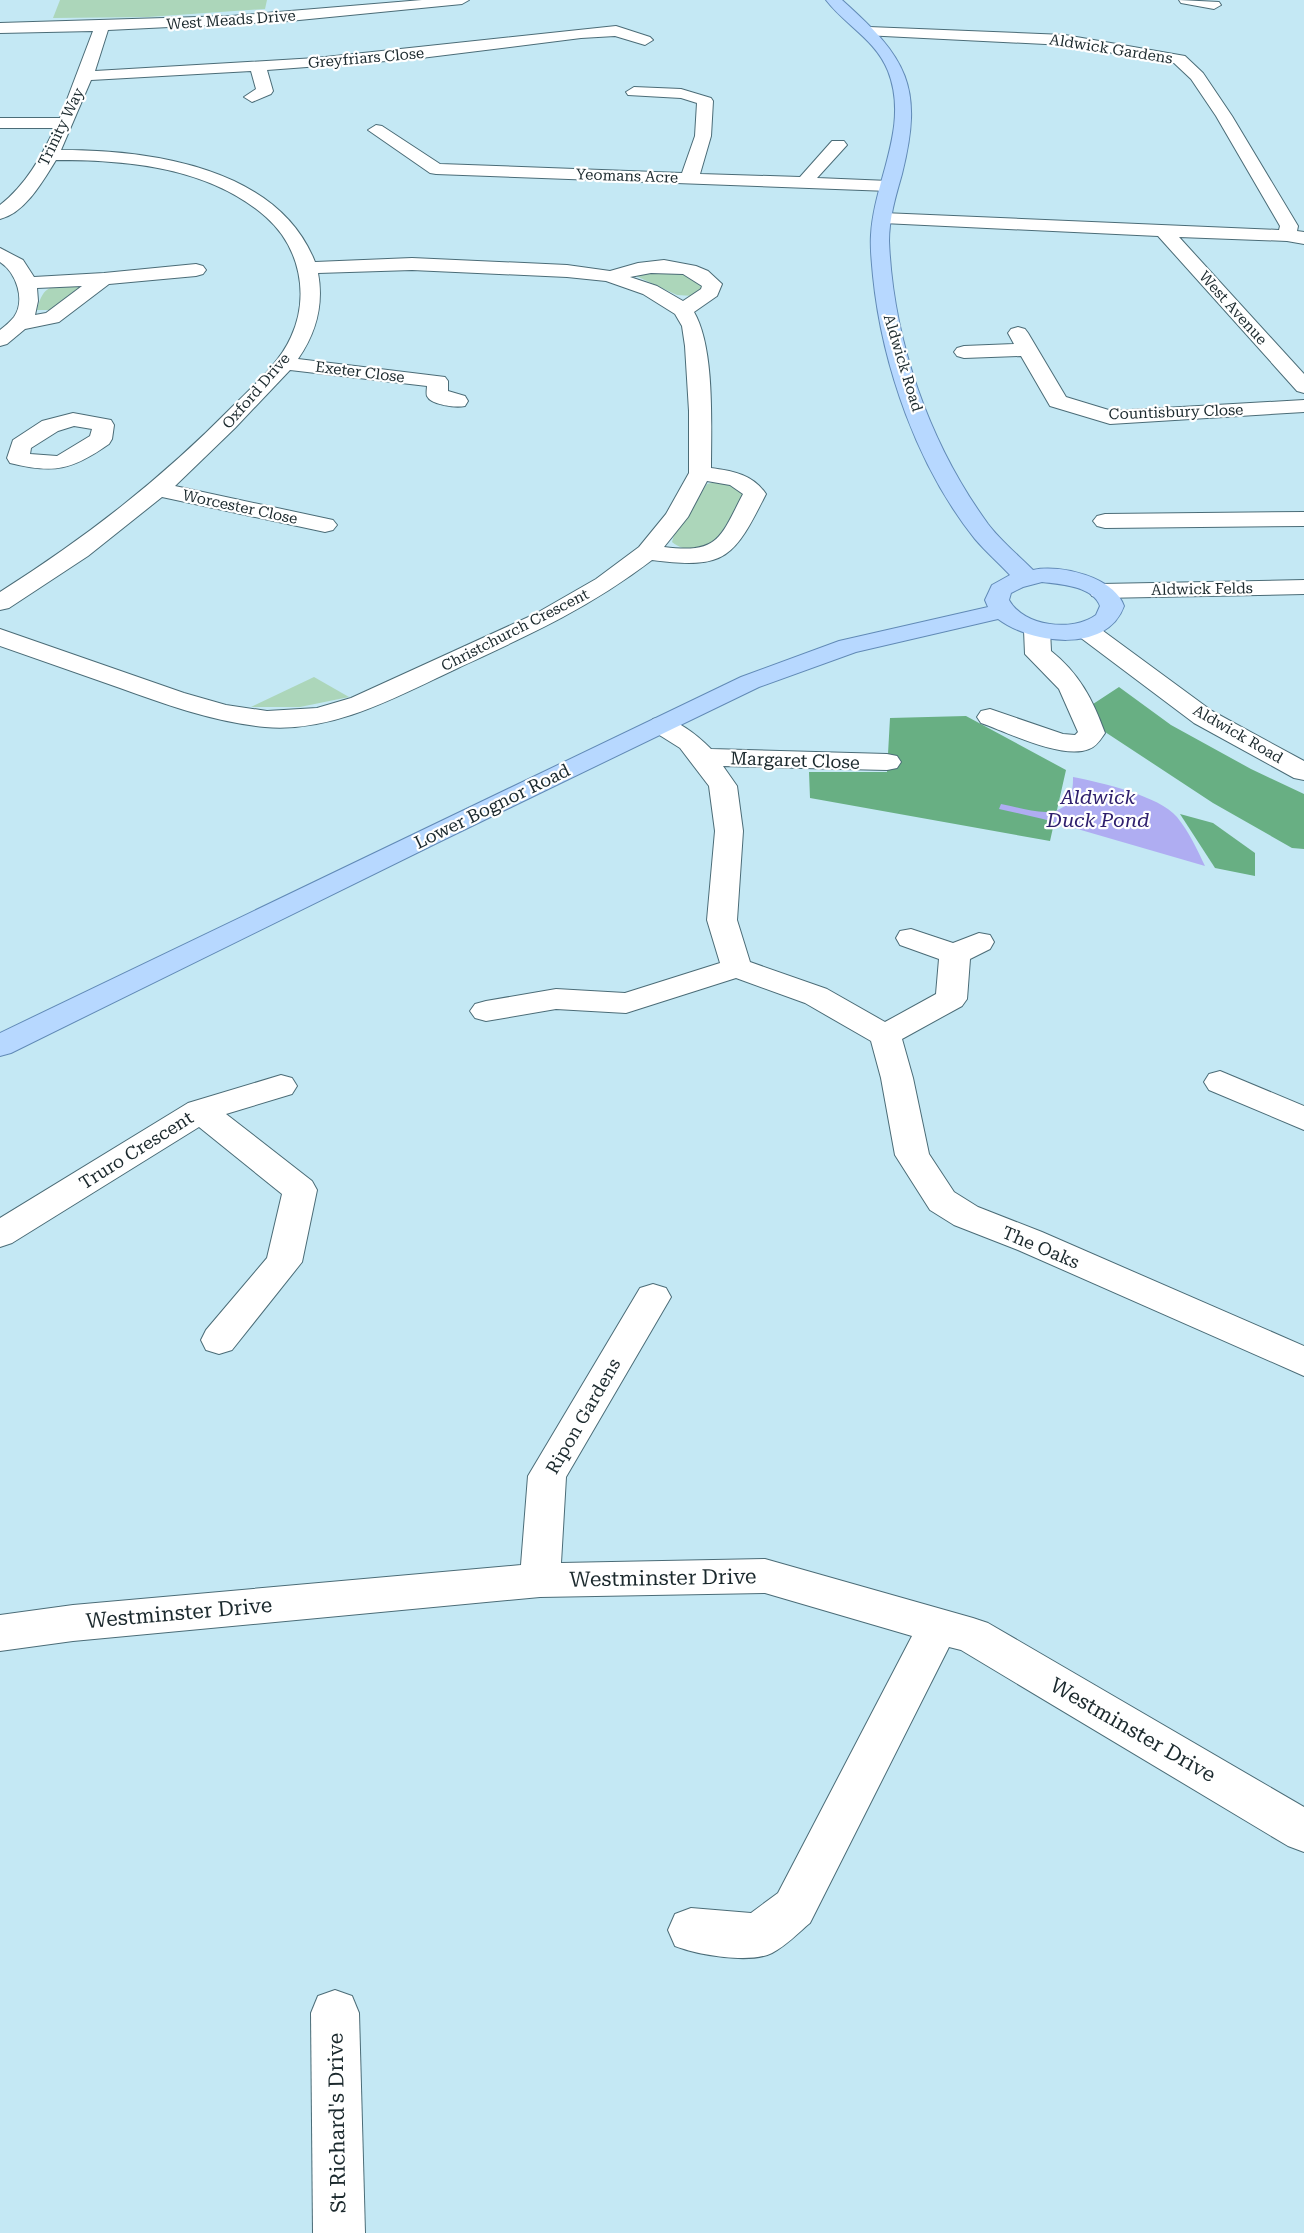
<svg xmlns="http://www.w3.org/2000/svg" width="1304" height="2233" font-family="'Roboto Serif',serif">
  <rect width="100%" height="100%" fill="#c4e8f4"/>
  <g fill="#acd6ba">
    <path d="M60,0H267L265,9L148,17L53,18Z"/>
    <path d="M658,270L689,275L702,286L703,291L693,296L677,295L636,276Z"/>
    <path d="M75,285L81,289L53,310H37C43,285 51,286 75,285Z"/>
    <path d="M719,481L733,482L745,493L714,545C698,550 686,553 672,542L674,535L707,484Z"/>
    <path d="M314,677L349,697L300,707H251Z"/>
  </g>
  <g fill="#68af83">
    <path d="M1119,687L1171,725L1251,769L1304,794V849L1292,848L1213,803L1099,728L1090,706Z"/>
    <path d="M966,716L1066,770L1050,841L810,798L809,772H887L890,718Z"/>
    <path d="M1180,814L1213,823L1255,853V876L1215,868Z"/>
  </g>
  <path fill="#afadf2" d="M1073,777C1099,782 1160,796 1177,817C1189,832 1197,849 1205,866L1043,819L999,809L1001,804C1033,810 1074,828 1073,777Z"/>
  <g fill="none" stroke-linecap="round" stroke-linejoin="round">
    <defs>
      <g id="minor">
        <path d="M422,0H469L462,4L289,21L108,30L95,71L316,58L616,26L650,37L653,40L645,45L615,36L581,38L413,59L267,70L273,91L271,94L252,102L244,97L256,89L251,71L91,80L61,150C150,150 278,167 315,262L412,258L567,265L610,271L638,263L664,260L696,266L708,271L722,284L717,296L694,312C715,348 711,425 711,468C734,471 753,475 766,494C734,557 727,570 652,560C589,608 529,635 458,668C398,696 334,733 265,727C214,722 167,705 120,688C80,674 40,660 0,646V629L184,693L226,705L267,711L317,708L351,698L535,614L596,579L639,547L666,514L689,473V411L685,346L682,326L675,314L643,294L606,281L567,277L412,270L318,273C324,305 316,333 298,359L445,377L448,381V391L465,396L468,401L465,406C456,408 431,405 427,396C426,394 427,388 427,386L290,370L235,428L175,486L333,520L337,525L333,530L325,532L162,497L88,556L9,608L0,610V592C88,536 160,480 233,406C254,385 279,364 291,337C310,296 300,247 266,217C209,167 128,160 56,160C43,181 25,213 0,219V205C26,185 41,157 55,128H0V118H60L93,31L0,33V23L231,16ZM651,273L683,274L702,286L701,289L683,301L657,286L630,277ZM707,481L730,485L743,494C720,538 719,554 664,547L688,517Z"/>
        <path d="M1179,0L1219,2L1221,5L1214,9L1181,3Z"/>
        <path d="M869,27L1065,35L1185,56L1203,73L1232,116L1298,226L1297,231L1304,232V244L1287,241L1179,237L1304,374V393L1297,391L1158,236L883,223L877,222L874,218L877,214L883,213L1279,230L1280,226L1216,116L1191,79L1174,63L1065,45L864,35L861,32L864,29Z"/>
        <path d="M634,87L681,89L711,98L713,101L711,136L700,174L800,177L832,141H844L847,145L817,178L889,181L895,182L898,186L895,190L889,191L436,174L430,173L368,130L376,125L382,126L440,164L682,173L695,136L697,103L681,98L628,95L626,92Z"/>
        <path d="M0,248L23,260L34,277L104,273L196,264L203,266L206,270L203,274L196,276L109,284L59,322L25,329L7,344L0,346V330C5,326 10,322 14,317C26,300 16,272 0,262ZM82,286L46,313L35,315L38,301L37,288Z"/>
        <path d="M1018,327L1025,329L1028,333L1066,397L1112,411L1304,400V412L1110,424L1050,406L1021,356L964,358L957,356L954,352L957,348L964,346L1014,344L1008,333L1011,329Z"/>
        <path d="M73,413L111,420L114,425L112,439L109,444C72,470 54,474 10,463L7,458L13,440L42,421ZM74,426L92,429L90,436L57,456L30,454L31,448L58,431Z"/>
        <path d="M1304,512V526L1105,528L1097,526L1093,521L1097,516L1105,514Z"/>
        <path d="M1304,580V594L1101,598L1092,596L1089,591L1092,586L1101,584Z"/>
        <path d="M1037,622L1046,625L1050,630L1051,651C1079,673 1093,700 1105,733C1101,739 1096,747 1089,749C1062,760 1007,732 981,723L977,717L981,711L990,709L1063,734L1075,735L1078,732L1059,689L1025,654L1024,630L1028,625Z"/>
        <path d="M1086,622L1095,625L1212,711L1304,761V780L1294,778L1194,723L1077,635L1073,630L1077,625Z"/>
        <path d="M662,717C681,722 697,735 711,749L887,754L897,756L901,762L897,768L887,770L723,766L737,786L743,831L737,920L750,962L827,989L885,1022L936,994L939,959L900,945L896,938L900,931L911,929L953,943L979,933L990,935L994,942L990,949L970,959L967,999L962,1006L902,1039L913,1078L929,1154L954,1192L978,1207L1042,1232L1304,1346V1376L1018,1250L954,1225L930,1210L895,1155L881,1078L871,1041L805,1003L736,978L626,1013L556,1009L486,1021L475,1018L470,1011L475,1004L486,1001L556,989L625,993L720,963L707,920L715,831L709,786L680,748L653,731L649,725L653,719Z"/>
        <path d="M1220,1071L1304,1106V1130L1209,1090L1204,1082L1209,1074Z"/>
        <path d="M281,1075L292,1078L297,1086L292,1094L226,1114L312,1181L317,1190L302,1262L232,1350L219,1354L206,1350L201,1340L206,1330L267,1258L282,1194L199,1127L12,1243L0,1247V1218L188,1103Z"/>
        <path d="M653,1284L666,1288L671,1297L566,1477L561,1563L765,1559L973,1618L988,1623L1304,1807V1852L1288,1846L961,1650L949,1647L810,1923C798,1933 786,1946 772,1953C750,1964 698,1955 675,1946L668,1930L675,1914L691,1908L751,1913L778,1893L912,1636L765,1593L540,1597L73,1641L0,1651V1615L73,1605L521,1565L528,1476L640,1288Z"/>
        <path d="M335,1990L352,1996L359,2013L365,2233H313L311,2013L318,1996Z"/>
      </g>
      <path id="major" d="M826,0H842C907,58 924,86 902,174C896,195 889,218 889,241C893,340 929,443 988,524C1001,541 1018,555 1033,570C1061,564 1114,577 1124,606C1107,654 1031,644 998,619L856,652L759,687L441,841L11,1053L0,1056V1033L741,677L839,641L988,607L985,600L992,585L1010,575C999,563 986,552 975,539C918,468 882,366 873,276C872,263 870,249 871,235C874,180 910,127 888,71C876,40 845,25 826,0ZM1042,582C1060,584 1093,586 1100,606L1096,615C1073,632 1024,627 1009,600L1011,593L1023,587Z"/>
    </defs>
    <use href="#minor" stroke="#4b6c77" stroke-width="2"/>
    <use href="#major" stroke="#618ab6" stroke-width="2"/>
    <use href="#minor" fill="#fff" fill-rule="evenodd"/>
    <use href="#major" fill="#b7d8ff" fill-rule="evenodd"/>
  </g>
  <g text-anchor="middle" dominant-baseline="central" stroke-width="4.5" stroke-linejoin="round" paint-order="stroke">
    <g font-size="15" fill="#1b292d" stroke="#fff">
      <text transform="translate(231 20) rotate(-4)">West Meads Drive</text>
      <text transform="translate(1111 49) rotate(9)">Aldwick Gardens</text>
      <text transform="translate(366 58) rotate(-5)">Greyfriars Close</text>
      <text transform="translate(61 127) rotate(-64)">Trinity Way</text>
      <text transform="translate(627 176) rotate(2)">Yeomans Acre</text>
      <text transform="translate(1233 308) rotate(48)">West Avenue</text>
      <text transform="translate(903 363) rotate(73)">Aldwick Road</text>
      <text transform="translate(360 372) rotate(7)">Exeter Close</text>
      <text transform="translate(256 391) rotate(-49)">Oxford Drive</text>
      <text transform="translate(1176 412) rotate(-2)">Countisbury Close</text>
      <text transform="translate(240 507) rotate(12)">Worcester Close</text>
      <text transform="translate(1202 589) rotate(-1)">Aldwick Felds</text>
      <text transform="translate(515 630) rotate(-27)">Christchurch Crescent</text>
      <text transform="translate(1238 734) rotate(30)">Aldwick Road</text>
    </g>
    <g font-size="18" fill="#1b292d" stroke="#fff">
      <text transform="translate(795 760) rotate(2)">Margaret Close</text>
      <text transform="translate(492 806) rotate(-26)">Lower Bognor Road</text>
      <text transform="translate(136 1150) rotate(-32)">Truro Crescent</text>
      <text transform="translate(1041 1247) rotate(23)">The Oaks</text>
      <text transform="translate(583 1416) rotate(-60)">Ripon Gardens</text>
    </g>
    <g font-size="20" font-style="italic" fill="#2f206e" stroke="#fff">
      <text x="1098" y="797">Aldwick<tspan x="1098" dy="23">Duck Pond</tspan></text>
    </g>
    <g font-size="21" fill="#1b292d" stroke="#fff">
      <text transform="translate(663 1578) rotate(-1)">Westminster Drive</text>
      <text transform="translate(179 1613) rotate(-5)">Westminster Drive</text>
      <text transform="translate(1133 1730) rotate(30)">Westminster Drive</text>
      <text transform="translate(337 2123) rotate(-91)">St Richard's Drive</text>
    </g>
  </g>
</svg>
